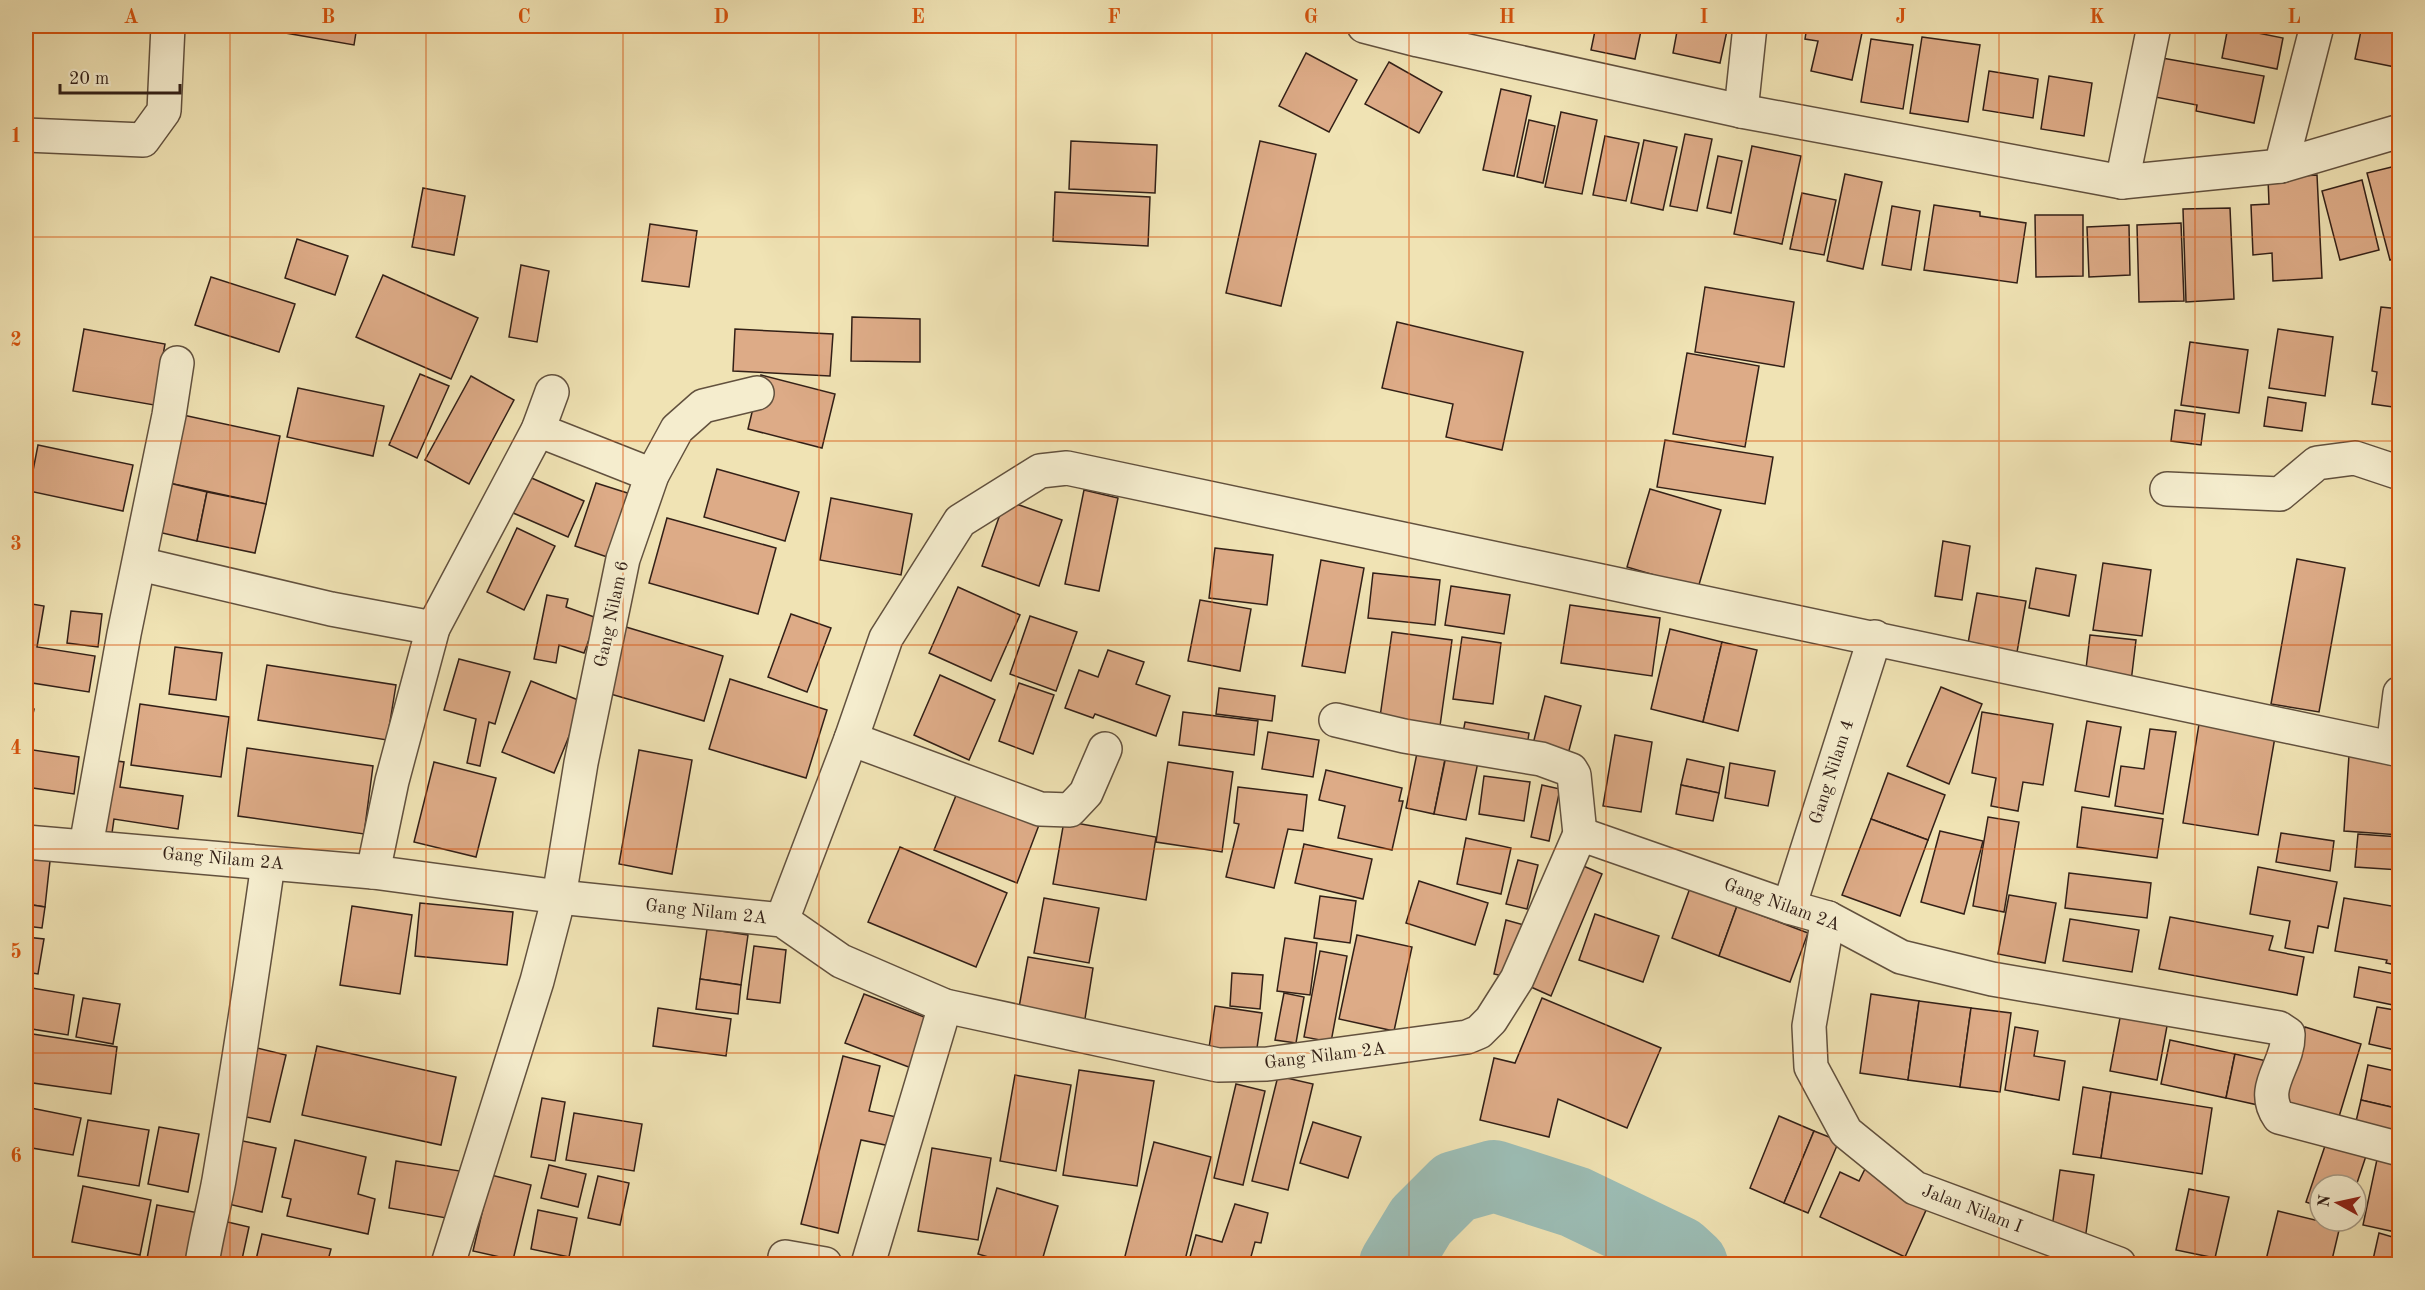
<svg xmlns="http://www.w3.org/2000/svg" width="2425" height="1290" font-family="'Old Standard TT',serif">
  <rect width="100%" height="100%" fill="#f0e3b4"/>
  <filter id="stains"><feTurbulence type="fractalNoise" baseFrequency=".00333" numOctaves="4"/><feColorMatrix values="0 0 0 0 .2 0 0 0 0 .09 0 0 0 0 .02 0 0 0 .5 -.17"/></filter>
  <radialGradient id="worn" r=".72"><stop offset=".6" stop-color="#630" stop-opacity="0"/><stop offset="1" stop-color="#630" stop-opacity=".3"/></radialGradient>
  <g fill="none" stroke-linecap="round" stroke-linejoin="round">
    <path stroke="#9cbdb5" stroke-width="72" d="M1395,1264L1421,1221L1455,1187L1494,1176L1575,1202L1679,1252L1692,1264"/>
  </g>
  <g fill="#ddab87" stroke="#332017" stroke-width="1.5">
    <path d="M257,26H357L354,45L257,28Z"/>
    <path d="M1596,26H1642L1635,59L1591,50Z"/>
    <path d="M1678,26H1728L1720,63L1673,53Z"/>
    <path d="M1807,26H1850L1863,28L1852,80L1811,71L1818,41L1805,39Z"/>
    <path d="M2169,26H2211L2209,33Z"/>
    <path d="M2362,26H2400V68L2355,59Z"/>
    <path d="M2228,27L2283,38L2277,69L2222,58Z"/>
    <path d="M1922,37L1980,45L1968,122L1910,113Z"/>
    <path d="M1871,39L1913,45L1903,109L1861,102Z"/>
    <path d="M1306,53L1357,80L1329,132L1279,106Z"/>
    <path d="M2162,58L2264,76L2254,123L2196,111L2197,105L2155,97Z"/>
    <path d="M1389,62L1442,92L1419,133L1365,104Z"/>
    <path d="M1989,71L2038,79L2033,118L1983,110Z"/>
    <path d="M2049,76L2092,83L2084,136L2041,129Z"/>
    <path d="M1501,89L1531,96L1514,176L1483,170Z"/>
    <path d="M1561,112L1597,120L1582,194L1545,187Z"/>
    <path d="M1529,120L1555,126L1543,183L1517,177Z"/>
    <path d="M1685,134L1712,139L1697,211L1670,206Z"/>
    <path d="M1605,136L1639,143L1626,201L1593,195Z"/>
    <path d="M1644,140L1677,147L1663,210L1631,203Z"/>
    <path d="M1071,141L1157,145L1155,193L1069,189Z"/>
    <path d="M1260,141L1316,154L1281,306L1226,293Z"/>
    <path d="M1752,146L1801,156L1782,244L1734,234Z"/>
    <path d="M1718,156L1742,161L1731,213L1707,208Z"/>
    <path d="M2400,165V257L2390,260L2367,173Z"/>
    <path d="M1845,174L1882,182L1863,269L1827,261Z"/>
    <path d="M2317,175L2322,278L2273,281L2272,253L2253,255L2251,205L2269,204L2268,178Z"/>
    <path d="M2362,180L2379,250L2340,260L2322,191Z"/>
    <path d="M423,188L465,196L454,255L412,247Z"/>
    <path d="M1055,192L1150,197L1148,246L1053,241Z"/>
    <path d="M1802,193L1836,200L1824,255L1790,249Z"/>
    <path d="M1934,205L1980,212V216L2026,223L2017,283L1924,270Z"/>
    <path d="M1892,206L1920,211L1911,270L1882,265Z"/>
    <path d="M2230,208L2234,299L2186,302L2183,209Z"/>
    <path d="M2035,215H2083V276L2036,277Z"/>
    <path d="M2181,223L2184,301L2139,302L2137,225Z"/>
    <path d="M650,224L697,231L689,287L642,281Z"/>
    <path d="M2129,225L2130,275L2089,277L2087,227Z"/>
    <path d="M297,239L348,256L335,295L285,278Z"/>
    <path d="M521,265L549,271L537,342L509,337Z"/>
    <path d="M383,275L478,318L451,379L356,337Z"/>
    <path d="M211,277L295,304L279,352L195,325Z"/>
    <path d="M1705,287L1794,302L1784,367L1695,352Z"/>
    <path d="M2381,307L2400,309V408L2372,404L2377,372L2372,371Z"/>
    <path d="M852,317L920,319V362L851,361Z"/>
    <path d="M1397,322L1523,352L1502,450L1446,437L1453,404L1382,388Z"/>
    <path d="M84,329L165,344L154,405L73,391Z"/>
    <path d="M735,329L833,334L830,376L733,371Z"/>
    <path d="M2278,329L2333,337L2325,396L2269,388Z"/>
    <path d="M2190,342L2248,350L2239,413L2181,405Z"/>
    <path d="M1687,353L1759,366L1745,447L1673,434Z"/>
    <path d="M420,374L449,386L417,458L389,445Z"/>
    <path d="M761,375L835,394L822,448L748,429Z"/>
    <path d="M471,376L514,400L469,484L425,460Z"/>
    <path d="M298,388L384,406L373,456L287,437Z"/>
    <path d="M26,397L31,398L26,441Z"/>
    <path d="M2268,397L2306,403L2302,431L2264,426Z"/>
    <path d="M2175,410L2205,414L2201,445L2171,441Z"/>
    <path d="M183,415L280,436L266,504L169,483Z"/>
    <path d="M1665,440L1773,457L1765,504L1657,487Z"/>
    <path d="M38,445L133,465L123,511L29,491Z"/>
    <path d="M717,469L799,492L785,541L704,517Z"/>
    <path d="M527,476L584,501L568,537L511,512Z"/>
    <path d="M169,483L207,492L197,541L158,532Z"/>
    <path d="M596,483L637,496L616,560L575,546Z"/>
    <path d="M1650,489L1721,510L1698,588L1627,567Z"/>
    <path d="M1084,490L1118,498L1099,591L1065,584Z"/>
    <path d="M207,492L266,504L255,553L197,541Z"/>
    <path d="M831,498L912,514L901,575L820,560Z"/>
    <path d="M1005,500L1062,520L1039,586L982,566Z"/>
    <path d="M667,518L776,548L758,614L649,583Z"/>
    <path d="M517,528L555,546L524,610L487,592Z"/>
    <path d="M1943,541L1970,546L1962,600L1935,596Z"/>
    <path d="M1215,548L1273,555L1267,605L1209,598Z"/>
    <path d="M2297,559L2345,568L2319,712L2271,704Z"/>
    <path d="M1321,560L1364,568L1345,673L1302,666Z"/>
    <path d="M2103,563L2151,570L2142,636L2093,630Z"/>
    <path d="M2036,568L2076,575L2069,616L2029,608Z"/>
    <path d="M1373,573L1440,580L1435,625L1368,618Z"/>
    <path d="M1451,586L1510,595L1504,634L1445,625Z"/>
    <path d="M958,587L1020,615L991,681L929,653Z"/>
    <path d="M1977,593L2026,601L2016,658L1967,649Z"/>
    <path d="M547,595L568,599L566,607L597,618L584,653L559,645L556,663L534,659Z"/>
    <path d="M1200,600L1251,609L1240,671L1188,661Z"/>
    <path d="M26,603L44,606L37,647L95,656L89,692L26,682Z"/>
    <path d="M1570,605L1660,618L1652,676L1561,663Z"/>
    <path d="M71,611L102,614L98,647L67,643Z"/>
    <path d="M791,614L831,628L807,692L768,677Z"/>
    <path d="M1030,616L1077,632L1056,691L1010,674Z"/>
    <path d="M626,627L723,656L704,721L607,693Z"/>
    <path d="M1670,629L1722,642L1703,722L1651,709Z"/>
    <path d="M1392,632L1452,640L1439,733L1379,724Z"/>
    <path d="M2090,635L2136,640L2131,682L2085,677Z"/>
    <path d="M1462,637L1501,643L1493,704L1453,699Z"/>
    <path d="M1722,642L1757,650L1738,731L1703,722Z"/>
    <path d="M175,647L222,653L216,700L169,694Z"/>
    <path d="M1108,650L1144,662L1136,684L1170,696L1156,736L1095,714L1093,718L1065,708L1079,670L1098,677Z"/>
    <path d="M459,659L510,672L495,724L489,722L480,766L467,763L476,719L444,710Z"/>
    <path d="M267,665L396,685L387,740L258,720Z"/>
    <path d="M940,675L995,700L969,760L914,735Z"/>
    <path d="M730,679L827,710L806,778L709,749Z"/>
    <path d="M531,681L583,702L554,773L502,752Z"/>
    <path d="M1019,683L1054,695L1033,754L999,741Z"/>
    <path d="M1941,687L1982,704L1949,784L1907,766Z"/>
    <path d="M1219,688L1275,696L1272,721L1216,714Z"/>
    <path d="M1545,696L1581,706L1568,754L1533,744Z"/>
    <path d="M140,704L229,717L221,777L131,765Z"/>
    <path d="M26,707L34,709L26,749L79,757L74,794L26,787Z"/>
    <path d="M1183,712L1258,721L1254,755L1179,745Z"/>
    <path d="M1982,712L2053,724L2043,785L2023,782L2018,811L1991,806L1996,778L1972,773Z"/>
    <path d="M2087,721L2121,727L2109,797L2075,791Z"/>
    <path d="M1465,722L1529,733L1526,753L1461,743Z"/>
    <path d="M2199,724L2275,737L2258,835L2183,823Z"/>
    <path d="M2150,729L2176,732L2163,814L2115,806L2121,766L2144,769Z"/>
    <path d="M1268,732L1319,740L1313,777L1262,769Z"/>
    <path d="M1615,735L1652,742L1641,812L1603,806Z"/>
    <path d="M247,748L373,766L364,834L238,816Z"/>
    <path d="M1418,748L1446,754L1434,814L1406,808Z"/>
    <path d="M639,750L692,760L672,874L619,864Z"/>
    <path d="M2349,755L2400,759V835L2344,831Z"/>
    <path d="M1446,756L1478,762L1466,820L1434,814Z"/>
    <path d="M1687,759L1724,767L1719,793L1681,785Z"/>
    <path d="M109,760L124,762L120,787L183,796L178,829L114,819L112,833L97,830Z"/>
    <path d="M434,762L496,778L476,857L414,842Z"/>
    <path d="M1168,762L1233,772L1222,852L1156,842Z"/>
    <path d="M1730,763L1775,771L1768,806L1725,798Z"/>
    <path d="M1326,770L1402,788L1399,801H1403L1392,850L1338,838L1345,806L1319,800Z"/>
    <path d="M1888,773L1945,795L1928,840L1871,819Z"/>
    <path d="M1484,776L1530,782L1524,821L1479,814Z"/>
    <path d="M1542,785L1560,789L1549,841L1531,837Z"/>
    <path d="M1681,785L1719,793L1713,821L1676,814Z"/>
    <path d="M1238,787L1307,795L1303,831L1288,829L1274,888L1226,877L1239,824L1234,823Z"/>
    <path d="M957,793L1039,825L1017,883L934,850Z"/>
    <path d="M2082,807L2163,819L2157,858L2077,847Z"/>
    <path d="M1988,817L2019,822L2004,912L1973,906Z"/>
    <path d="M1871,819L1928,840L1900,916L1842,895Z"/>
    <path d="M1064,821L1156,837L1146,900L1053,884Z"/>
    <path d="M1940,831L1983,841L1964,914L1921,902Z"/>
    <path d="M2281,833L2334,841L2330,871L2276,862Z"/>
    <path d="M2358,834L2400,837V870L2355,867Z"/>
    <path d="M1466,838L1511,848L1501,894L1457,884Z"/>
    <path d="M1304,844L1372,859L1363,899L1295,883Z"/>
    <path d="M900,847L1007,893L976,967L868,922Z"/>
    <path d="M26,857L50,861L45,907L26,904Z"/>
    <path d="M1518,860L1538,865L1527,909L1506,904Z"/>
    <path d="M1581,865L1602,874L1551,996L1531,987Z"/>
    <path d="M2258,867L2337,882L2328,928L2318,926L2313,953L2285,948L2290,921L2250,914Z"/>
    <path d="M2069,873L2151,883L2147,918L2065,908Z"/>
    <path d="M1419,881L1488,903L1475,945L1406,923Z"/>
    <path d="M1690,888L1737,906L1719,956L1672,938Z"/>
    <path d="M2009,895L2056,903L2045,963L1998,954Z"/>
    <path d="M1320,896L1356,901L1350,943L1314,938Z"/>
    <path d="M1044,898L1099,908L1089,963L1034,953Z"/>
    <path d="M2344,898L2397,907L2400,901V966L2386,963L2387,960L2335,951Z"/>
    <path d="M420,903L513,912L507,965L415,956Z"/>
    <path d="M26,904L45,907L42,928L26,926Z"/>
    <path d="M352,906L412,915L400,994L340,985Z"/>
    <path d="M1737,906L1808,933L1790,982L1719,956Z"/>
    <path d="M1595,914L1659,936L1643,982L1579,960Z"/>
    <path d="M2170,917L2273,936L2269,950L2304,957L2297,995L2159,969Z"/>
    <path d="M2070,919L2139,930L2132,972L2063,961Z"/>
    <path d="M1506,920L1524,925L1512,978L1494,974Z"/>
    <path d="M707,929L748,935L741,985L700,979Z"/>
    <path d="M1357,935L1412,947L1394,1031L1339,1019Z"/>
    <path d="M26,937L44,939L38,974L26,972Z"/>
    <path d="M1285,938L1317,943L1310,995L1277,991Z"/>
    <path d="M754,946L786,950L780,1003L747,999Z"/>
    <path d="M1320,951L1347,956L1331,1042L1304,1037Z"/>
    <path d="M1028,957L1093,968L1084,1025L1018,1013Z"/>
    <path d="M2359,967L2400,975L2398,1006L2354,997Z"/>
    <path d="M1232,973L1263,975L1260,1009L1230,1006Z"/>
    <path d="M700,979L741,985L738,1014L696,1009Z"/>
    <path d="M26,987L74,995L68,1035L26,1028Z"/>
    <path d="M1284,993L1304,997L1296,1043L1275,1040Z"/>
    <path d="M864,994L932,1020L914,1069L845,1043Z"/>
    <path d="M1871,994L1919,1001L1908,1080L1860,1073Z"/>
    <path d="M83,998L120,1004L113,1044L76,1037Z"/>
    <path d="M1542,998L1661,1048L1627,1128L1558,1099L1549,1137L1480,1120L1494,1058L1515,1063Z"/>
    <path d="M1919,1001L1971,1008L1960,1087L1908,1080Z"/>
    <path d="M2123,1002L2170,1010L2157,1080L2110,1071Z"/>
    <path d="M1215,1006L1262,1013L1255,1062L1208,1055Z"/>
    <path d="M2377,1007L2400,1011V1051L2369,1044Z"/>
    <path d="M658,1008L731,1019L726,1056L653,1046Z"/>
    <path d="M1971,1008L2011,1013L2000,1092L1960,1087Z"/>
    <path d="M2015,1027L2038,1031L2034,1056L2065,1061L2059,1100L2005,1090Z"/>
    <path d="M2305,1027L2361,1044L2338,1120L2281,1102Z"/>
    <path d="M26,1033L117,1047L111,1094L26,1082Z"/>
    <path d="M2170,1040L2235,1054L2226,1098L2161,1084Z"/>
    <path d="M317,1046L456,1077L441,1145L302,1115Z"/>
    <path d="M253,1047L286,1055L270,1122L237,1115Z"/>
    <path d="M2235,1054L2267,1061L2258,1105L2226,1098Z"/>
    <path d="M843,1056L880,1066L869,1111L901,1118L895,1147L861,1140L838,1233L801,1224Z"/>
    <path d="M2368,1065L2400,1072V1109L2361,1100Z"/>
    <path d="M1079,1070L1154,1081L1137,1186L1063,1175Z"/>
    <path d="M1015,1075L1071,1085L1056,1171L1000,1161Z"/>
    <path d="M1278,1076L1313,1084L1288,1190L1252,1181Z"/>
    <path d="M1236,1084L1265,1091L1243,1185L1214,1178Z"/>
    <path d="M2083,1087L2111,1092L2101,1158L2073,1154Z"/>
    <path d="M2111,1092L2212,1108L2202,1174L2101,1158Z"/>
    <path d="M542,1098L565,1102L555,1161L531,1157Z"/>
    <path d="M2361,1100L2400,1109L2396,1139L2354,1130Z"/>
    <path d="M26,1107L81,1118L73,1155L26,1147Z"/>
    <path d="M574,1113L642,1124L634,1171L566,1160Z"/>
    <path d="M1779,1116L1814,1131L1784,1203L1750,1188Z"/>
    <path d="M88,1120L149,1130L139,1186L78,1176Z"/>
    <path d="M1313,1122L1361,1137L1348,1178L1300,1163Z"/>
    <path d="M159,1127L199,1134L188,1192L148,1184Z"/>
    <path d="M1814,1131L1839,1141L1808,1213L1784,1203Z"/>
    <path d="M238,1140L276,1148L262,1212L224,1203Z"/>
    <path d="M295,1140L366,1157L358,1194L375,1199L368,1234L287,1216L291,1199L282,1197Z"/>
    <path d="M2327,1140L2367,1153L2356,1186L2320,1185V1207L2306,1202Z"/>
    <path d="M1154,1142L1211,1157L1184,1264H1123Z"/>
    <path d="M932,1148L991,1158L978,1240L918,1231Z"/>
    <path d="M2379,1150L2400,1154V1233L2363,1225Z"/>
    <path d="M396,1161L460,1171L452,1219L389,1208Z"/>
    <path d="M26,1163L30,1164L26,1187Z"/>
    <path d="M549,1165L586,1174L578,1207L541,1198Z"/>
    <path d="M1865,1169L1931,1199L1905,1257L1820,1217L1840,1172L1859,1181Z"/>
    <path d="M2060,1170L2094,1175L2085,1240L2051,1235Z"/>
    <path d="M491,1175L531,1185L513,1260L473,1251Z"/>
    <path d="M598,1176L629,1183L620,1225L588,1218Z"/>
    <path d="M83,1186L151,1200L140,1255L72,1242Z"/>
    <path d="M997,1188L1058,1206L1041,1264H1012L978,1254Z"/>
    <path d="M2189,1189L2229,1197L2215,1258L2176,1250Z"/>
    <path d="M1235,1204L1268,1213L1261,1243L1255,1242L1249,1264H1188L1196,1235L1222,1242Z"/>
    <path d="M157,1205L199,1213L189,1264H146Z"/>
    <path d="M538,1210L577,1218L569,1257L531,1249Z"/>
    <path d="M2278,1211L2340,1226L2331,1264H2265Z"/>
    <path d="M219,1220L249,1227L241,1264H209Z"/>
    <path d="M2379,1233L2396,1238L2390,1264H2372Z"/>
    <path d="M262,1234L331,1249L327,1264H255Z"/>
    <path d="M539,1257L573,1264H537Z"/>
  </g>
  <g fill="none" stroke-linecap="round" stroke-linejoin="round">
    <defs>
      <g id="minor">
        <path d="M1364,26L1418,40L1741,111L2122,182L2281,166L2400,131"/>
        <path d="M1741,111L1750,26"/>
        <path d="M26,135L143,140L164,111L168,26"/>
        <path d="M2281,166L2317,26"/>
        <path d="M2122,182L2154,26"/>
        <path d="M538,430L652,475"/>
        <path d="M2167,489L2280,494L2317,463L2355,458L2400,473"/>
        <path d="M140,564L331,609L433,628"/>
        <path d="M1336,720L1404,736L1541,759L1571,770L1574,775L1580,834"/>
        <path d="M851,739L1040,809L1070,810L1086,793L1105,749"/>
        <path d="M2393,748L2400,693"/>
        <path d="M26,842L373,872L559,897L782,920L841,961L945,1006L1218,1065L1267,1064L1467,1037L1479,1032L1491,1020L1517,979L1580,834L1789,907L1828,918L1901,957L1992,979L2279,1028L2288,1034C2289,1065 2258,1087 2279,1117L2400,1149"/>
        <path d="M86,846L124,634L169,415L177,363"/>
        <path d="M373,872L392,781L433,628L538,430L552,392"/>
        <path d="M1789,907L1875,637"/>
        <path d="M1828,918L1809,1026L1811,1067L1846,1132L1915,1188L2119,1264"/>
        <path d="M782,920L851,739L886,638L960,521L1040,471L1067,468L2400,750"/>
        <path d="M785,1257L825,1264"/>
        <path d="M202,1264C206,1236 214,1208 219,1180C237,1074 253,969 268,864"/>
        <path d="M448,1264L537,981L559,897L581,763L623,559L652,475L677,429L703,406L757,393"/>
        <path d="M868,1264L945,1006"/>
      </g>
    </defs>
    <use href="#minor" stroke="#62513e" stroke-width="36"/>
    <use href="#minor" stroke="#f5edce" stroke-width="33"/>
  </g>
  <path fill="none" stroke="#d6530d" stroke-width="1.5" stroke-opacity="0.55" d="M230,26V1264M426,26V1264M623,26V1264M819,26V1264M1016,26V1264M1212,26V1264M1409,26V1264M1606,26V1264M1802,26V1264M1999,26V1264M2195,26V1264M26,237H2400M26,441H2400M26,645H2400M26,849H2400M26,1053H2400"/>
  <g text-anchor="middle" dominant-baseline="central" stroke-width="5" stroke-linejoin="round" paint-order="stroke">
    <g font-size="18" fill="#332017" stroke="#f5edce">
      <text transform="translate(612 614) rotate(-78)">Gang Nilam 6</text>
      <text transform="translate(1832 772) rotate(-72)">Gang Nilam 4</text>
      <text transform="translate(223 859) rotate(5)">Gang Nilam 2A</text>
      <text transform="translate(1782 905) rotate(20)">Gang Nilam 2A</text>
      <text transform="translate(706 912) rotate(6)">Gang Nilam 2A</text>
      <text transform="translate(1325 1056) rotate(-7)">Gang Nilam 2A</text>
      <text transform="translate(1972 1209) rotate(21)">Jalan Nilam I</text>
    </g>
  </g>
  <rect width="2425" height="1290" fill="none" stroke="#f0e3b4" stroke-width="66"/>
  <g transform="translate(2338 1203) rotate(278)"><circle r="28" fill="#f5edce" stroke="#a79b85" stroke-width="1.5"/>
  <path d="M0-4.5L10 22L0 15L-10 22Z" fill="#8f2418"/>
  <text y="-9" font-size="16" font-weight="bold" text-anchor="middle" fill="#332017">N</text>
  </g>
  <path d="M60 84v9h120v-9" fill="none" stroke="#332017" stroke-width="3"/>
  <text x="69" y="84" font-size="18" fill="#332017" stroke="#f5edce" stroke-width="4.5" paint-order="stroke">20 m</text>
  <rect x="33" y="33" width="2359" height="1224" fill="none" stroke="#d6530d" stroke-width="2"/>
  <g font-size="20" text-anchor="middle" font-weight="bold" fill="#d6530d">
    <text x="131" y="23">A</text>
    <text x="328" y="23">B</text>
    <text x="524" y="23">C</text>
    <text x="721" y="23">D</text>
    <text x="918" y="23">E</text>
    <text x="1114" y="23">F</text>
    <text x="1311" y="23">G</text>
    <text x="1507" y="23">H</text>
    <text x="1704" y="23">I</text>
    <text x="1901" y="23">J</text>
    <text x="2097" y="23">K</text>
    <text x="2294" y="23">L</text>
    <text x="16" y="142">1</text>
    <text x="16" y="346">2</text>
    <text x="16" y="550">3</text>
    <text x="16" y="754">4</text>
    <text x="16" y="958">5</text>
    <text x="16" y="1162">6</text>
  </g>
  <rect width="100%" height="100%" filter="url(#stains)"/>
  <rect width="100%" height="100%" fill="url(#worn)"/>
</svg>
